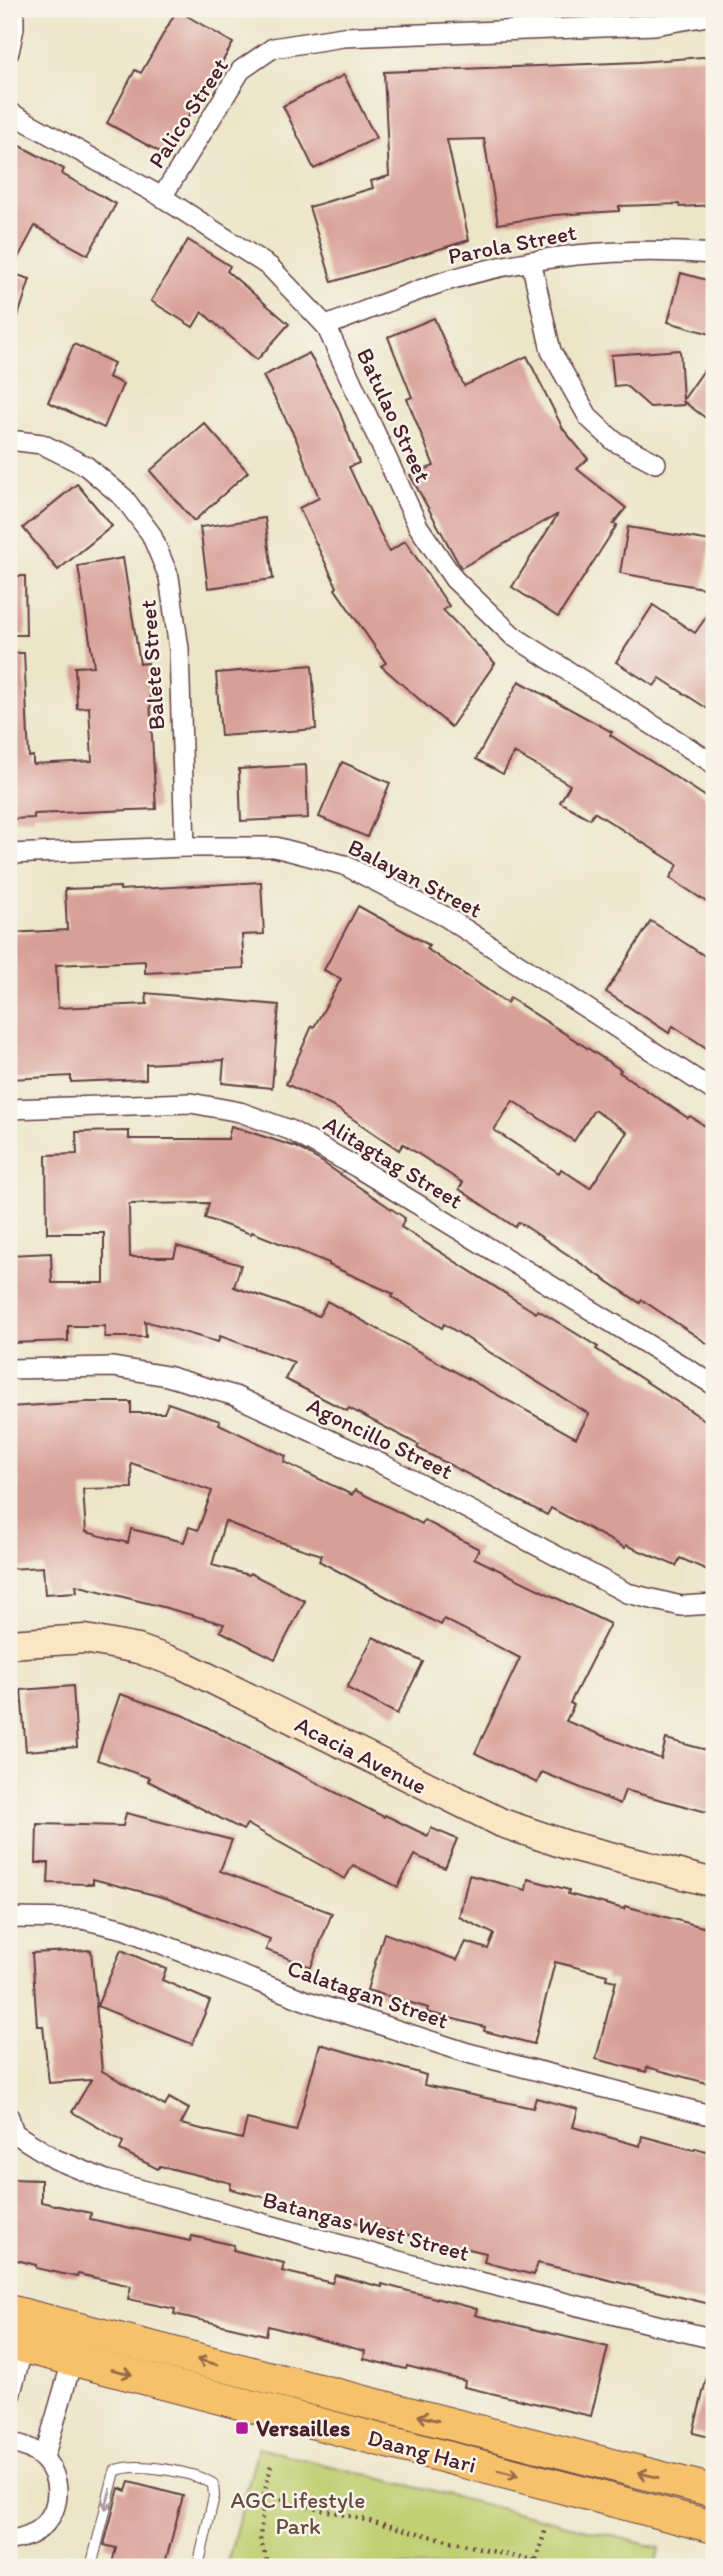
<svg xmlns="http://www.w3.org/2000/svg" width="723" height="2576" font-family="Itim,sans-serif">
  <rect width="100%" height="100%" fill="#f7f3e8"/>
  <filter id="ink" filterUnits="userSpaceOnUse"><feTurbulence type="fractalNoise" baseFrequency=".0143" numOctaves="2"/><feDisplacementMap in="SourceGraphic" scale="14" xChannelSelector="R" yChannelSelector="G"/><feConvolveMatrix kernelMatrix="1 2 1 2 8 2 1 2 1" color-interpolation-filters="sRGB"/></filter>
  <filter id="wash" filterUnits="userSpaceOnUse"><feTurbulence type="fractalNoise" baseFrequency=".00686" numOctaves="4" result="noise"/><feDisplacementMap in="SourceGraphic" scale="28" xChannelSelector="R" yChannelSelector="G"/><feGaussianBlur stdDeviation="1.57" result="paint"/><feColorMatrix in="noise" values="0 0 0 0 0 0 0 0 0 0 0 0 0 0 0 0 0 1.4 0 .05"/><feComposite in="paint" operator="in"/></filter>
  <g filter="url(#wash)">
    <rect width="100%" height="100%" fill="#ece6c9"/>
    <path fill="#c0d073" stroke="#85784f" stroke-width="2" d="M258,2448L660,2548L655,2567H226Z"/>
    <g id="blocks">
      <g fill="#d89f97" fill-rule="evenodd">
        <path d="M177,10L233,43L200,100L198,98L167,156L107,123L135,70L141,73Z"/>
        <path d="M714,56V205L680,207L679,204L619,206V211L554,215L498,224L484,139L447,140L469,240L332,282L309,207L373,188L371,181L389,176L384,72L639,62Z"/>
        <path d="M344,75L376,138L314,169L283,106Z"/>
        <path d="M9,140L64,169L62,174L116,204L88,255L35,226L10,273L30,279L13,332H9Z"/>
        <path d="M188,240L230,266L227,271L289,324L257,360L202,312L193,327L151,301Z"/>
        <path d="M681,273L714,282V335L668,322Z"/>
        <path d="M434,318L464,386L527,356L563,429L588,459L577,469L626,508L613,524L617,525L558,617L512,587L558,514L461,568L410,475L434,466L407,399L412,397L388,337Z"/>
        <path d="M74,344L114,363L108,377L123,384L104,428L48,402Z"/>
        <path d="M680,350L683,400L714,356V424L684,402V405L650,407L625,385L614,386L611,355Z"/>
        <path d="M309,353L338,408L359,463L349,467L389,552L405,541L449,606L443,610L495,663L451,727L381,666L386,663L335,589L337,587L299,508L319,498L296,439L263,376Z"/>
        <path d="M204,423L248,472L194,521L150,471Z"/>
        <path d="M77,484L112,526L58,570L23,528Z"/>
        <path d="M265,518L273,579L208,588L200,527Z"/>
        <path d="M628,527L711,541L703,588L620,573Z"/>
        <path d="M123,558L140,664L148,663L156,809L34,814V818L9,819V653H24L29,757L33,756V764L92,761L89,707L77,708L75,667L94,666L78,566Z"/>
        <path d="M9,576H25L26,635H9Z"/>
        <path d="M653,605L695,633L714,606V713L660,678L654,686L616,662Z"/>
        <path d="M312,665L316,729L221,736L216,673Z"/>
        <path d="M519,681L612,732L610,735L714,802V907L670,878L678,865L594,812L590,819L560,802L570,785L550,773L514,753L503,774L476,759Z"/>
        <path d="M342,762L390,783L367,837L319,817Z"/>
        <path d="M306,765L308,818L241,821L239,769Z"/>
        <path d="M261,882L264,934L242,935L244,968L145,973V961L56,965L58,1008L147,1004L146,993L279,1005L272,1088L222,1083L224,1060L146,1064V1079L71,1082V1076L9,1079V933L67,930L65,889L120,887V890Z"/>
        <path d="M358,906L429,945L427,949L507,1003L510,998L621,1070L619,1072L688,1118L690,1116L714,1132V1348L642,1300L640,1303L519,1222L515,1227L459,1189L463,1183L403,1144L399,1150L338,1109L286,1084L312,1026L314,1027L341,979L324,970ZM513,1101L574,1141L594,1110L627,1132L590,1188L561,1169L559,1173L494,1130Z"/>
        <path d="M651,921L714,962V1053L673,1026L669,1033L606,992Z"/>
        <path d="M231,1126L296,1147L322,1162L405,1218L401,1227L536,1313L538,1310L598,1347L596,1349L714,1426V1573L680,1558L676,1566L626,1545L625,1548L551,1508L547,1515L417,1448L419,1445L349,1408L347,1411L285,1379L294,1362L220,1336L218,1342L145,1321L146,1337H105V1326H68V1341L9,1343V1255L51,1253L52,1283H104V1233H47L46,1155L77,1154L76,1132L129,1131V1139H228ZM209,1203L205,1218L251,1234L252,1232L329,1263V1265L394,1294L392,1297L442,1328L444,1324L589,1414L576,1438L327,1301L319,1316L234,1287L241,1265L177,1246L174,1257H130L129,1204Z"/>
        <path d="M87,1402H131V1413H164L168,1403L220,1421L219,1424L286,1456L284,1462L352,1495L355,1490L422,1524L424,1520L479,1549L474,1558L610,1624L570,1703L574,1705L566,1721L661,1759L666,1739L714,1752V1814L625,1790L620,1804L542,1772L537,1783L475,1753L520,1658L444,1619L441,1625L385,1596L319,1561L322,1555L252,1533L225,1521L212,1565L249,1575L250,1573L305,1601L275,1659L220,1631L224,1624L163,1607L76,1585L77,1592L45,1594L43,1567L9,1569V1407ZM131,1463L212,1491L198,1530L189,1527L184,1542L131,1529L128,1543L86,1532L83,1489L132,1488Z"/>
        <path d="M373,1637L423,1662L397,1714L347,1688Z"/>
        <path d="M73,1686L77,1747L26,1751L21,1690Z"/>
        <path d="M120,1694L185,1716L384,1817L385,1815L428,1836L431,1828L457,1839L445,1868L414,1855L398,1887L353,1865L345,1879L247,1824L243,1830L148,1781L150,1778L97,1760Z"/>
        <path d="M126,1813L232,1840L220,1871L332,1913L311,1967L266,1950L270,1939L166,1898L93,1879V1884L48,1883L49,1863H36L37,1824L123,1826Z"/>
        <path d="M469,1875L526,1890L528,1879L569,1890L568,1894L624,1909L625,1906L714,1930V2085L647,2067L646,2072L596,2059L616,1981L606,1979L607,1975L555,1962L534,2044L484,2031L485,2027L427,2012L428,2008L367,1990L384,1933L457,1960L466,1942L488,1949L494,1934L459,1917Z"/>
        <path d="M91,1950L102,2071L165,2106L169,2098L189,2109L181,2124L242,2139L247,2119L296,2131L320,2044L426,2075L424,2085L533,2108L536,2098L578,2109L573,2127L640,2146L642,2136L694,2150L695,2148L714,2153V2305L538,2263L534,2275L484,2262L486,2253L333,2217L334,2214L230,2189L231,2183L160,2166L158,2169L120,2150L123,2142L72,2112L91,2080L49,2083L43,2026H37L32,1953Z"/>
        <path d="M121,1950L166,1969L162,1980L210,2001L192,2044L97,2006Z"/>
        <path d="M9,2179L41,2180V2202L91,2213L90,2219L190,2241L192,2236L234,2245L233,2250L284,2263L282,2271L332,2283L335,2275L382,2287V2284L477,2309L475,2315L608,2347L591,2416L464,2387L465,2381L407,2366L406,2369L364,2359L365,2351L268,2326L266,2335L174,2314L175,2309L128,2299L131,2286L78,2274L77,2277L36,2268V2265L9,2258Z"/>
        <path d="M707,2376L714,2377V2438L693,2433Z"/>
        <path d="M129,2482L183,2496L164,2567H111L116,2548L104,2545L119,2488L126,2491Z"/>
      </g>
    </g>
  </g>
  <g filter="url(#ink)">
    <use href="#blocks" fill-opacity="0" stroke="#623d43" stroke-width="2"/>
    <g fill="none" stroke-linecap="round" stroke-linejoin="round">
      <defs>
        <path id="lane" d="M91,2567L115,2471C134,2461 194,2472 213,2484L214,2496L198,2567"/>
        <g id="street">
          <path d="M9,52L14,28V9"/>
          <path d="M9,112L162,197L270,267L326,326L418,526L454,579L513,636L714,764"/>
          <path d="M162,197L241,70L273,48L343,37L655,25L714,15"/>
          <path d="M531,261L551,351L589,418L614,441L656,463"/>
          <path d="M326,326C365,311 405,294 446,281C532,255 625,246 714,254"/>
          <path d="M9,440L42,444L86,466L124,498L151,534L169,577L179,649L185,847"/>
          <path d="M9,854L185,847H275L344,865L446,917L714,1091"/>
          <path d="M9,1109L191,1103L240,1112L290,1130L358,1168L714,1385"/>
          <path d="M9,1369L113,1367L167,1376L235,1396L382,1464L627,1593L681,1606L714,1604"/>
          <path d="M9,1918L82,1919L124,1929L304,2000L468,2053L714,2116"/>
          <path d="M9,2117L14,2133L55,2159L106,2180L435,2271L714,2339"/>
          <path d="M9,2400L26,2337"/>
          <path d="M9,2443C73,2450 73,2535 9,2540"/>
          <path d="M44,2458L75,2351"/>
        </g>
        <path id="secondary" d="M9,1644L85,1639L138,1649L183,1665L502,1823L567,1845L714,1883"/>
        <g id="primary">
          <path d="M9,2311L714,2491"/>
          <path d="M9,2343L714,2527"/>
        </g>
      </defs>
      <use href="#lane" stroke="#623d43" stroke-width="12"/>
      <use href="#street" stroke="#623d43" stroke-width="22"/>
      <use href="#secondary" stroke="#623d43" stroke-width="31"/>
      <use href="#primary" stroke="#623d43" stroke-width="34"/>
      <g stroke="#623d43" stroke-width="4.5" stroke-dasharray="2 5" stroke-linecap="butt">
        <path d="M264,2495L272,2461"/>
        <path d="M269,2567L260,2538L264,2495L536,2562"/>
        <path d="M534,2567L546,2528"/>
      </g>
      <use href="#lane" stroke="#fff" stroke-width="10"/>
      <use href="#street" stroke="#fff" stroke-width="19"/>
      <use href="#secondary" stroke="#fbe6c4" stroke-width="28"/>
      <use href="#primary" stroke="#f5c16b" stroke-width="32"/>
    </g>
    <defs><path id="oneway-shaft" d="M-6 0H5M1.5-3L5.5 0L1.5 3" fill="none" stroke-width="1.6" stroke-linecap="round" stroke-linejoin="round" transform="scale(1.75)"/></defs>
    <g stroke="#976848">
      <use href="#oneway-shaft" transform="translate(207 2362) rotate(-166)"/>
      <use href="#oneway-shaft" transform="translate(122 2372) rotate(14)"/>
      <use href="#oneway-shaft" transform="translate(428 2418) rotate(-166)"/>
      <use href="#oneway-shaft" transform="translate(508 2473) rotate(15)"/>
      <use href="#oneway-shaft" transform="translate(648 2475) rotate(-166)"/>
    </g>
    <use stroke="#ae9aa0" href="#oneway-shaft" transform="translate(108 2499) rotate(104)"/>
  </g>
  <rect fill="#b5179e" stroke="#f7f3e8" stroke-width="2.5" x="235" y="2421" width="14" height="14" rx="3.5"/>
  <g text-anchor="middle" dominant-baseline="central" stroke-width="5" stroke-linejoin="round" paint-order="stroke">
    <g font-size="23" fill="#4a1f2b" stroke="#f7f3e8">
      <text transform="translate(188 113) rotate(-57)">Palico Street</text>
      <text transform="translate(512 244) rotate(-11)">Parola Street</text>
      <text transform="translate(394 415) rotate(65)">Batulao Street</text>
      <text transform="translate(152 665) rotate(-94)">Balete Street</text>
      <text transform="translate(415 878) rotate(27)">Balayan Street</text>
      <text transform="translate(393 1162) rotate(31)">Alitagtag Street</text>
      <text transform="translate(380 1438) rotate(26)">Agoncillo Street</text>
      <text transform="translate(361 1755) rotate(27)">Acacia Avenue</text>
      <text transform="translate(368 1994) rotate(19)">Calatagan Street</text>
      <text transform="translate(366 2226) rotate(15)">Batangas West Street</text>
      <text transform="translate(422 2451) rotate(15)">Daang Hari</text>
    </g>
    <g font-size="23" font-weight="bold" fill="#4a1f2b" stroke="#f7f3e8" text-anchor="start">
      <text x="256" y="2428">Versailles</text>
    </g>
    <g font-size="23" fill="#684b3d" stroke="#f7f3e8">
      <text x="298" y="2500">AGC Lifestyle<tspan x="298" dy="26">Park</tspan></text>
    </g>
  </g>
  <rect width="723" height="2576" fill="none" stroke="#f7f3e8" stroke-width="35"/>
</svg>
